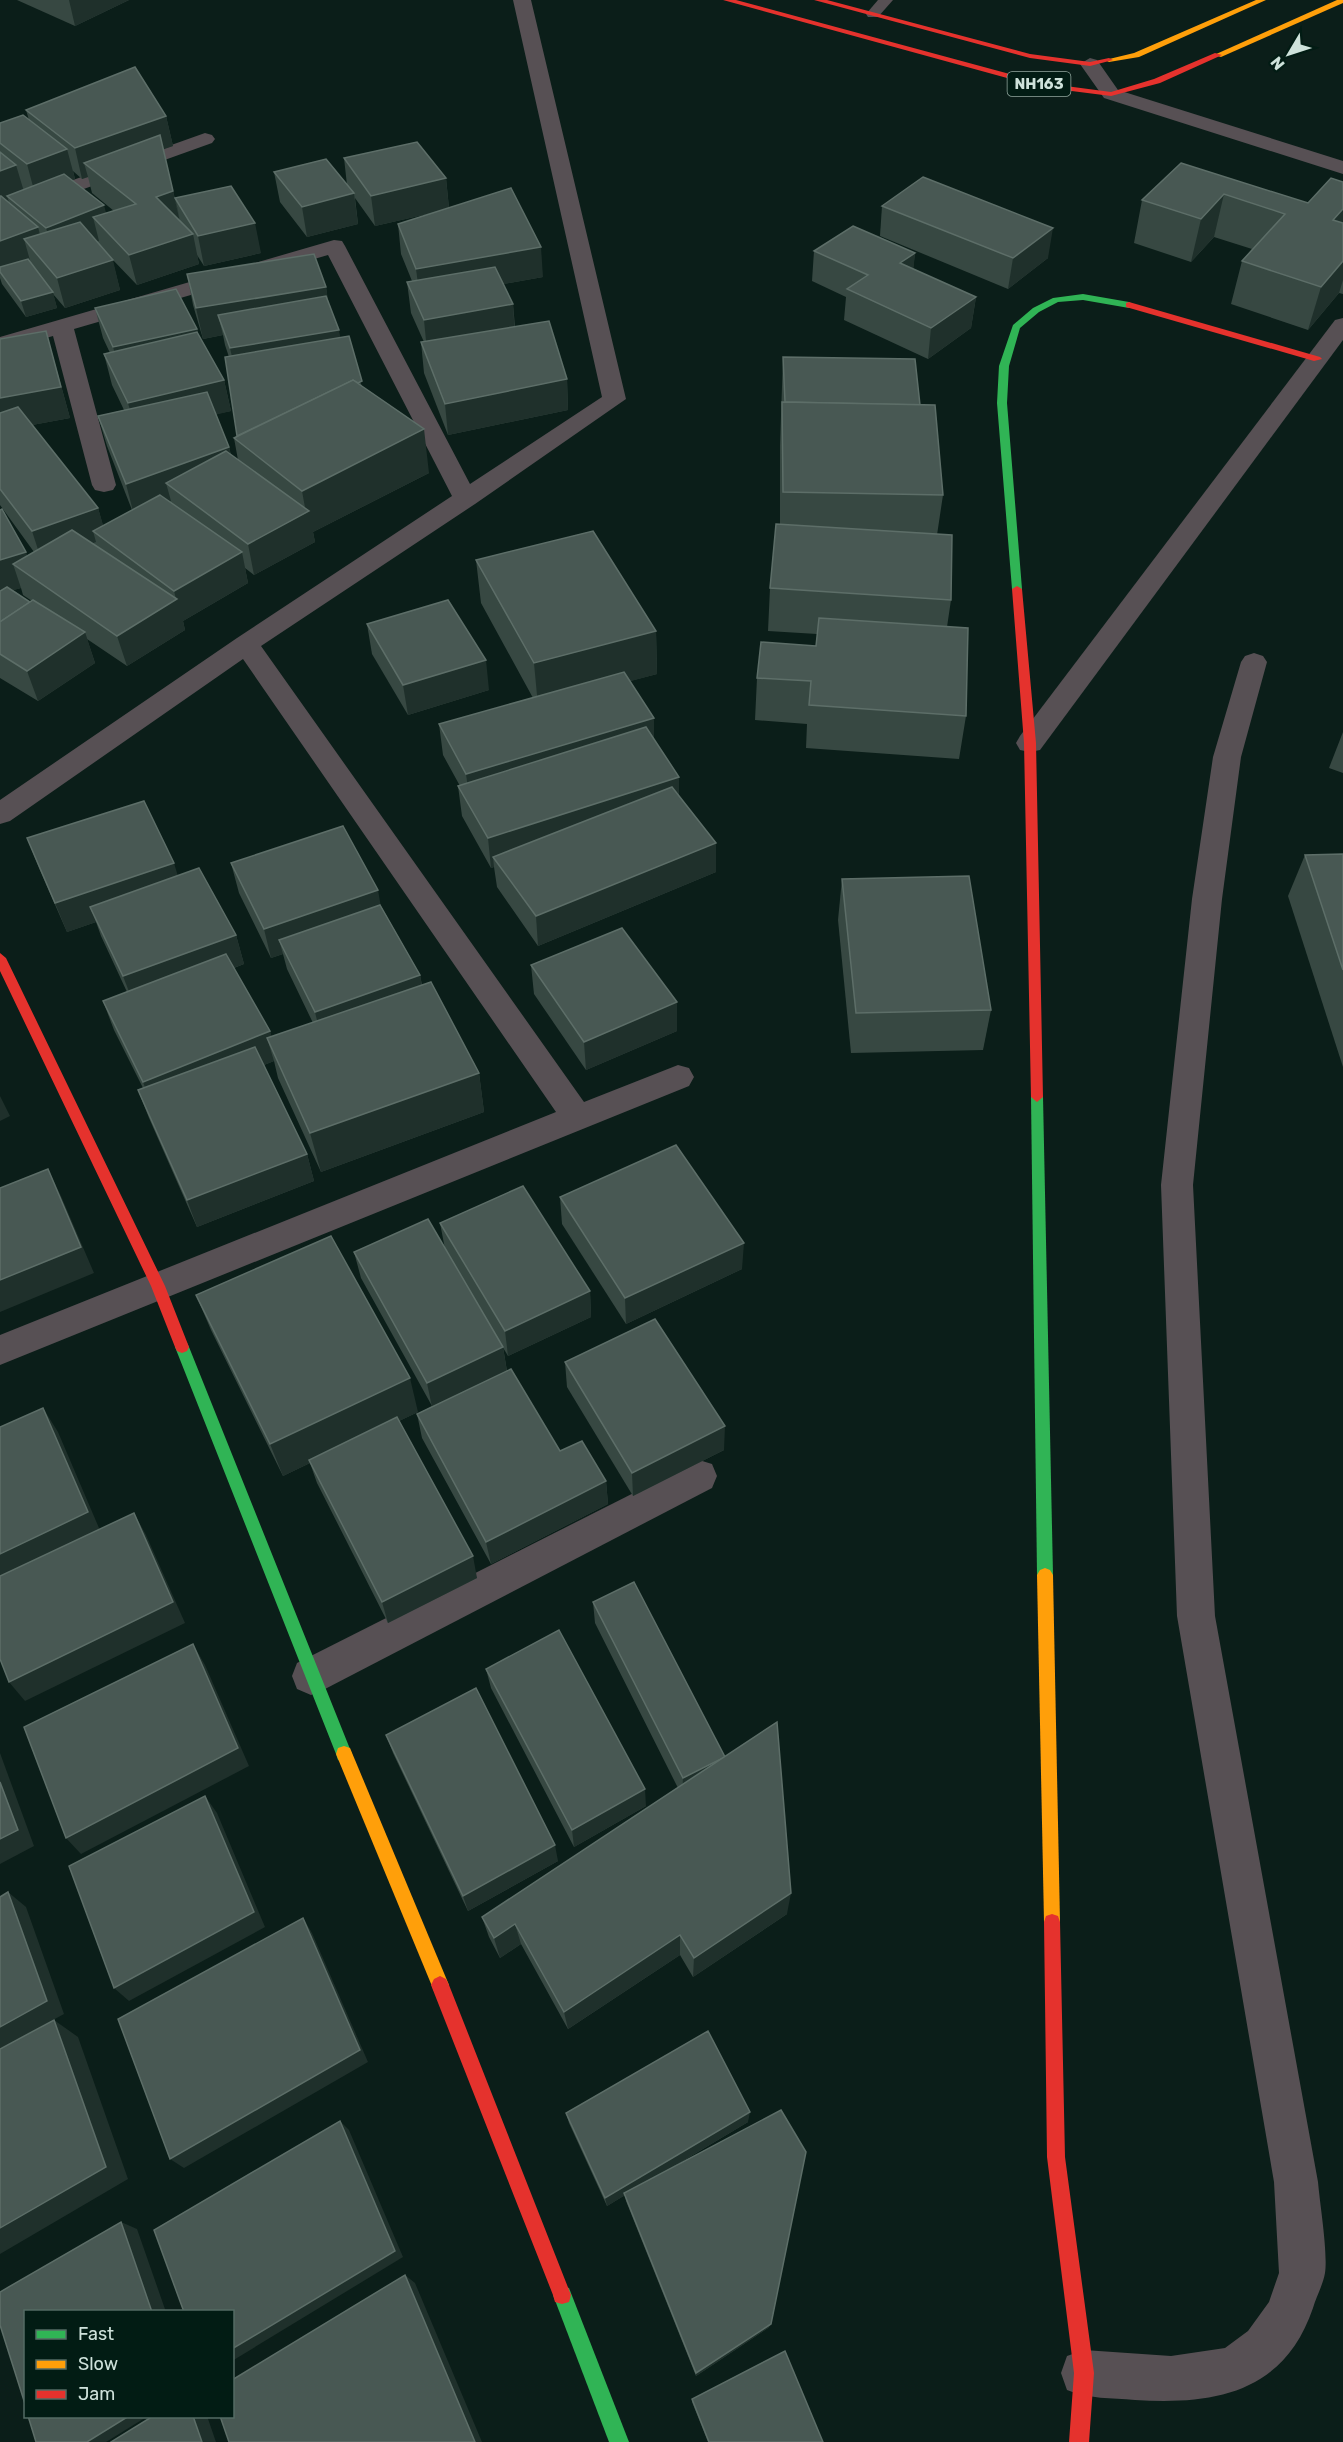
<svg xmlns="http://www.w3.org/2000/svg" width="1343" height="2442" font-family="Rubik,sans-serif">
  <rect width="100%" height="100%" fill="#0b1e19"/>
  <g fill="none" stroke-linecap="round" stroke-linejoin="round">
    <path fill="#575054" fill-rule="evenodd" d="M878,0H893L878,17H868L866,14Z"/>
    <g fill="#575054" fill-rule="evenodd">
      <path d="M513,0H531L626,399L475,504L261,646L584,1102L678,1065L689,1068L694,1077L689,1086L0,1365V1335L556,1112L243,659L10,821L0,824V800L237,638L452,496L328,255L74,329L116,485L113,490L104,492L95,490L92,485L53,336L0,351V337L334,240L342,241L345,246L470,484L602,397Z"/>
      <path d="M1090,58L1097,60L1118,90L1343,161V174L1104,98L1080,64Z"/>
      <path d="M205,133L212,135L215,139L212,143L0,219V206Z"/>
      <path d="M1343,318V340L1040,750L1030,752L1020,750L1016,743L1020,736L1335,320Z"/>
      <path d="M1254,653L1263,656L1267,662L1241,757L1222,899L1193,1185L1215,1616L1318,2182C1320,2205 1328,2253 1325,2273C1323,2285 1316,2297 1313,2308C1284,2393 1215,2405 1135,2400C1111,2398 1089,2399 1067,2390L1061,2373L1067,2356L1084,2350L1171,2356L1225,2348L1248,2331L1269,2302L1279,2273L1274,2182L1177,1616L1161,1185L1192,899L1213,757L1241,662L1245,656Z"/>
      <path d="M699,1460L712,1464L717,1476L712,1488L325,1689L311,1695L297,1689L292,1676L297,1663Z"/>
    </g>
    <g fill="#30b455" fill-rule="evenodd">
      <path d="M1083,294L1129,302L1134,305L1129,308L1083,300L1058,302L1039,312L1020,328L1009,366L1007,403L1022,589L1017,592L1012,589L997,403L999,366L1013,325L1033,308L1053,298Z"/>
      <path d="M1037,1092L1043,1097L1053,1575L1050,1580L1045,1582L1040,1580L1037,1575L1031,1097Z"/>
      <path d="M182,1341L187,1343L189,1347L352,1754L350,1760L344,1762L338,1760L336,1754L175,1347L177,1343Z"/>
      <path d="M562,2286L569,2288L629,2442H609L553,2295L555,2288Z"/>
    </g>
    <g fill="#ff9f0a" fill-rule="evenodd">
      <path d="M1256,0H1266L1139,57L1109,62L1105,60L1134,53Z"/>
      <path d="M1337,0H1343V3L1221,57L1214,55Z"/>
      <path d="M1045,1568L1050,1570L1053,1575L1060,1922L1058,1928L1052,1930L1046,1928L1044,1922L1037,1575L1040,1570Z"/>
      <path d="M344,1746L350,1748L449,1985L446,1991L440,1994L434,1991L336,1754L338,1748Z"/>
    </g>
    <g fill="#e5322d" fill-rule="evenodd">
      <path d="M723,0H736L1043,83L1111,92L1154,79L1215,53L1222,55L1160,83L1111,96L1040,87Z"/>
      <path d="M814,0H827L1030,54L1090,62L1109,58L1113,60L1090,66L1030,58Z"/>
      <path d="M1129,302L1320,357L1322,359L1314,361L1126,307V303Z"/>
      <path d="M1017,586L1022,589L1036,743L1043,1097L1037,1102L1031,1097L1024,743L1012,589Z"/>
      <path d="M0,953L6,958L165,1286L189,1347L187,1351L182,1353L177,1351L175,1347L151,1286L0,971Z"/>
      <path d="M1052,1914L1058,1916L1060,1922L1065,2157L1094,2373L1089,2442H1069L1074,2373L1047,2157L1044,1922L1046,1916Z"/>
      <path d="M440,1976L446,1979L449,1985L571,2295L569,2302L562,2304L555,2302L553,2295L431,1985L434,1979Z"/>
    </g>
  </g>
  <g fill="#374842" fill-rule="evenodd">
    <path d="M17,0H129L75,26Z"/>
    <path d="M26,110L166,116L173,146L163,149L180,220L175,198L261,253L204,266L197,255L199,264L137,285L112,259L120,290L65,308L53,294L57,308L26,317L2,284L0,278V123L29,120ZM73,171L82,179L88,177L92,193L114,211L106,213L72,180L75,179Z"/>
    <path d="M344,158L446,178L449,208L543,277L503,284L513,304L515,327L567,379L568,410L448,435L424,373L421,342H424L411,313L407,282L412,281L401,254L398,224L436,212L375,226L355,198L358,224L307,237L280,202L274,172L347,185Z"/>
    <path d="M1181,163L1308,203L1343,182V294L1339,293L1308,330L1231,304L1242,261L1252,249L1214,237L1191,262L1134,243L1142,200Z"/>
    <path d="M882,206L1048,258L1008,289L880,236Z"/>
    <path d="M814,251L915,253L913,269L976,297L971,328L928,359L844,320L846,297L812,281Z"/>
    <path d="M187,274L326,287L328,302L340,337L362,386L429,473L313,532L315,542L254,575L245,568L248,583L183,621L185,630L127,666L87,639L95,663L38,701L0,678V510L27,556L34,552L0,505V339L46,331L70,418L32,425L98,508L103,526L132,510L107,446L98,416L124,410L112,385L104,354L110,353L103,338L95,308L197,329L198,334L224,380L231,411L216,414L229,447L231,455L238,460L234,438L237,436L229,357L225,345L223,335L203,339L193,305ZM21,588L23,595L32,601L30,602L13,590Z"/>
    <path d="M783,357L920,405L943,495L937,535L951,600L947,627L966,716L959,759L806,748L807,724L755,720L757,678L816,646L817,634L768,631L770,588L780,525V445Z"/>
    <path d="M476,560L656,631L657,674L630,681L654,718V739L679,797L716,872L538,946L497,887L494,867L491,868L462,816L458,786H460L443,755L439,724L533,698L481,603Z"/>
    <path d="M367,624L489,690L408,715L372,654Z"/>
    <path d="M1343,732V773L1329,768Z"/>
    <path d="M27,838L178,876L236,935L244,964L234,968L270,1031L271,1037L313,1023L287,969L283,954L271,958L239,893L231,863L381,906L420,975L422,985L479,1073L484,1112L321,1172L278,1078L274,1061L264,1065L307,1154L314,1181L197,1227L149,1118L138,1090L143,1088L114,1030L103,1001L127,992L101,936L96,922L67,932L39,868Z"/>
    <path d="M1343,854V1067L1288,896L1305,855Z"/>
    <path d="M842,879L991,1010L983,1050L851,1053L838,920Z"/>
    <path d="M531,965L677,1031L586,1070L534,994Z"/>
    <path d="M560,1197L742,1269L626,1324L562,1224Z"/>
    <path d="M440,1223L590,1291L591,1317L508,1356L445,1249Z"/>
    <path d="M354,1252L503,1347L507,1371L560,1451L606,1481L608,1504L491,1564L422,1438L417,1414L432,1406L361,1278Z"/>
    <path d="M196,1295L418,1412L399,1421L477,1578L388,1623L317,1483L310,1463L283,1476L211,1330Z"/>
    <path d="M565,1362L724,1450L633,1496L567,1387Z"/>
    <path d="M593,1602L787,1914L693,1977L680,1955L568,2029L521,1944L500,1958L489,1937L482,1917L678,1788L595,1623Z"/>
    <path d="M486,1669L646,1806L574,1847L491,1688Z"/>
    <path d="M386,1735L558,1861L468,1911L393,1753Z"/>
    <path d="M566,2113L748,2122L666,2171L771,2324L768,2328L696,2376L626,2201L625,2195L607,2206L569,2123Z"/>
    <path d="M692,2399L823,2442H708L692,2402Z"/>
  </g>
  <g fill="#1f302b">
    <path d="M69,0H129L75,26Z"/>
    <path d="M166,116L173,146L97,173L84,163L88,177L82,179L75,148Z"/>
    <path d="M67,149L75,179L35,194L27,164Z"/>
    <path d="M16,165L25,195L7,196L9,202L0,205V171Z"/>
    <path d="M446,178L449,209L375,226L371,196Z"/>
    <path d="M173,191L180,222L156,197Z"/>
    <path d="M354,193L358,224L307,237L302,207Z"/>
    <path d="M1224,194L1214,237L1191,262L1201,219Z"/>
    <path d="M104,205L112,236L93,217L99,241L55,258L46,228Z"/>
    <path d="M1343,209V237L1333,220Z"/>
    <path d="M255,223L261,253L204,266L198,236Z"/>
    <path d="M38,227L46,258L24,239L31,264L0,272V241Z"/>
    <path d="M1053,228L1048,258L1008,289L1013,258Z"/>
    <path d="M193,234L199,264L137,285L129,255Z"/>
    <path d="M541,247L543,277L420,299L416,269Z"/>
    <path d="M915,253L912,284L900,263Z"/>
    <path d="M113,260L120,290L65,308L57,278Z"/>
    <path d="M1343,261V280L1339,293L1308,330L1321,287Z"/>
    <path d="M326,287L331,318L218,315L223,335L203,339L196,308Z"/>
    <path d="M53,292L57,308L26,317L21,301Z"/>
    <path d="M976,297L971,328L928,359L931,328Z"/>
    <path d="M513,304L515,335L427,351L424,320Z"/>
    <path d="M197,329L204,359L122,378L113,347Z"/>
    <path d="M339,330L344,360L237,379L230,348Z"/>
    <path d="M46,331L70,418L0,431V398Z"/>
    <path d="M567,379L568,410L448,435L445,404Z"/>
    <path d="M224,380L231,411L137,434L128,403Z"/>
    <path d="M424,429L429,473L313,532L315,542L254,575L248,544L306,513L302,491Z"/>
    <path d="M229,447L236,478L166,483L171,501L134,515L126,484Z"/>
    <path d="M98,508L107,538L93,531L96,542L42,562L32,531Z"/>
    <path d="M26,552L35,579L13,564L21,588L0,594V560Z"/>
    <path d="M242,552L248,583L183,621L185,630L127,666L117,636L176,599L174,591Z"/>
    <path d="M656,631L657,674L538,706L534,663Z"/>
    <path d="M85,632L95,663L38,701L27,671Z"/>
    <path d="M486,660L489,690L408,715L403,685Z"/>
    <path d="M654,718V749L470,804L466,774Z"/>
    <path d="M679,777V807L493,857L494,867L491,868L488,838Z"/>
    <path d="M716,843V872L538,946L536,916Z"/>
    <path d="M174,863L183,893L90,907L96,922L67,932L55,903Z"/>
    <path d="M378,890L383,919L279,940L283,954L271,958L264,929Z"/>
    <path d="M236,935L244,964L134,1005L123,976Z"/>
    <path d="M420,975L425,1004L322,1041L315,1012Z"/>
    <path d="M677,1002V1031L586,1070L584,1042Z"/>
    <path d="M270,1031L278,1060L267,1038L274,1061L153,1110L143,1082Z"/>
    <path d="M479,1073L484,1112L321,1172L310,1133Z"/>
    <path d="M0,1096L10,1116L0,1121Z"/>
    <path d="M307,1154L314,1181L197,1227L187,1200Z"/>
    <path d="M48,1169L61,1196L94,1273L0,1312V1280Z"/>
    <path d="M744,1243L742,1269L626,1324L625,1298Z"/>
    <path d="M590,1291L591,1317L508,1356L505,1331Z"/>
    <path d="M503,1347L507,1372L432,1407L427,1383Z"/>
    <path d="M410,1378L418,1412L311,1463L309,1460L310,1463L283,1476L270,1444Z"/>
    <path d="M43,1408L58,1432L102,1535L0,1583V1554Z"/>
    <path d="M725,1426L724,1450L633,1496L632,1473Z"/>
    <path d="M606,1481L608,1504L491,1564L486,1542Z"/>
    <path d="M134,1513L146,1535L185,1623L25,1701L9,1682Z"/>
    <path d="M473,1556L477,1578L388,1623L382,1602Z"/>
    <path d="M193,1644L205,1665L249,1766L81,1854L66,1838Z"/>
    <path d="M0,1753L34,1846L0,1864Z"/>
    <path d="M725,1757L682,1796L683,1778Z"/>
    <path d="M645,1789L646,1806L574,1847L572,1830Z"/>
    <path d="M205,1796L217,1813L265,1927L129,2001L114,1988Z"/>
    <path d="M555,1845L558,1861L468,1911L463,1896Z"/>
    <path d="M8,1892L26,1907L64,2014L0,2049V2027Z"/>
    <path d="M791,1893L787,1914L693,1977L694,1958Z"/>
    <path d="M303,1918L312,1933L368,2062L184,2168L170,2159Z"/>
    <path d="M515,1924L521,1944L500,1958L494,1938Z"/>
    <path d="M680,1935V1955L568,2029L564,2012Z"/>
    <path d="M54,2020L78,2037L128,2179L0,2254V2228Z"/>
    <path d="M750,2112L748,2122L607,2206L605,2198Z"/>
    <path d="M340,2121L349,2130L403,2257L232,2361V2349Z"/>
    <path d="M121,2222L137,2229L166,2312H152Z"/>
    <path d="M405,2275L415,2283L482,2442H475Z"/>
    <path d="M771,2324L768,2328L696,2376V2373Z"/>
    <path d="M129,2416H148L106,2442H87Z"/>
    <path d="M193,2416H207L216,2442H202Z"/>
  </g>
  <g fill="#485853" stroke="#5d6e68" stroke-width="1.5">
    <path d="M135,67L166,116L75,148L26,110Z"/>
    <path d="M23,115L67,149L27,164L0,143V123Z"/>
    <path d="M160,135L173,191L156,197L193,234L129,255L93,217L136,204L84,163Z"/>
    <path d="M417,142L446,178L371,196L344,158Z"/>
    <path d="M0,152L16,165L0,171Z"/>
    <path d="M326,159L354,193L302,207L274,172Z"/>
    <path d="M1181,163L1308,203L1331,178L1343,182V209L1333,220L1343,223V261L1321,287L1242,261L1285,214L1224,194L1201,219L1142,200Z"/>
    <path d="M64,174L104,205L46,228L7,196Z"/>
    <path d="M923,177L1053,228L1013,258L882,206Z"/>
    <path d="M231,186L255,223L198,236L175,198Z"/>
    <path d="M511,188L541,247L416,269L398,224Z"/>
    <path d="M0,196H1L38,227L0,241Z"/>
    <path d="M80,222L113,260L57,278L24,239Z"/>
    <path d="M853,226L915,253L900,263L976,297L931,328L847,289L868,275L814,251Z"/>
    <path d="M314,254L326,287L196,308L187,274Z"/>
    <path d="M28,259L53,292L21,301L0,272V267Z"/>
    <path d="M495,267L513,304L424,320L407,282Z"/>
    <path d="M176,289L197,329L113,347L95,308Z"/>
    <path d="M326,296L339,330L230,348L218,315Z"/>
    <path d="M549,321L567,379L445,404L421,342Z"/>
    <path d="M46,331L61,387L0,398V339Z"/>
    <path d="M197,332L224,380L128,403L104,354Z"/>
    <path d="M349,336L362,381L358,383L353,380L237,436L225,357Z"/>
    <path d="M783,357L915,359L920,405L785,402Z"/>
    <path d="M353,380L424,429L302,491L234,438Z"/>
    <path d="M207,392L229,447L126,484L98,416Z"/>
    <path d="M782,402L935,405L943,495L783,492Z"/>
    <path d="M18,407L98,508L32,531L0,489V413Z"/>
    <path d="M226,451L309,511L248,544L166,483Z"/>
    <path d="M160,495L242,552L174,591L93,531Z"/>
    <path d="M2,509L26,552L0,560V510Z"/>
    <path d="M776,524L952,535L951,600L770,588Z"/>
    <path d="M72,530L177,599L117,636L13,564Z"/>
    <path d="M593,531L656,631L534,663L476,560Z"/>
    <path d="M7,587L30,602L0,622V591Z"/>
    <path d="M33,600L85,632L27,671L0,654V622Z"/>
    <path d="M448,600L486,660L403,685L367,624Z"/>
    <path d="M819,618L968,628L966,716L809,705L811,681L757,678L761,642L816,646Z"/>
    <path d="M624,672L654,718L466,774L439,724Z"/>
    <path d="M646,727L679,777L488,838L458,786Z"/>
    <path d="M672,787L716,843L536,916L493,857Z"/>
    <path d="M144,801L174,863L55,903L27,838Z"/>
    <path d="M343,826L378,890L264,929L231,863Z"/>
    <path d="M1343,854V970L1305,855Z"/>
    <path d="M199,868L236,935L123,976L90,907Z"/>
    <path d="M969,876L991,1010L856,1013L842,879Z"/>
    <path d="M380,905L420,975L315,1012L279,940Z"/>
    <path d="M622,928L677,1002L584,1042L531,965Z"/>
    <path d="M226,954L270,1031L143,1082L103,1001Z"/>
    <path d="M431,982L479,1073L310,1133L267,1038Z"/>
    <path d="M255,1047L307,1154L187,1200L138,1090Z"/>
    <path d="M676,1145L744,1243L625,1298L560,1197Z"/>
    <path d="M48,1169L81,1247L0,1280V1188Z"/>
    <path d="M523,1186L590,1291L505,1331L440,1223Z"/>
    <path d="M428,1219L503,1347L427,1383L354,1252Z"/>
    <path d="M331,1236L410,1378L270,1444L196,1295Z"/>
    <path d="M655,1319L725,1426L632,1473L565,1362Z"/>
    <path d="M511,1369L560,1451L582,1441L606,1481L486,1542L417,1414Z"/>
    <path d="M43,1408L88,1512L0,1554V1427Z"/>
    <path d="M397,1417L473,1556L382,1602L309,1460Z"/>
    <path d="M134,1513L173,1602L9,1682L0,1659V1576Z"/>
    <path d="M634,1582L725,1757L683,1778L593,1602Z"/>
    <path d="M559,1630L645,1789L572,1830L486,1669Z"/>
    <path d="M193,1644L238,1748L66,1838L24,1727Z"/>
    <path d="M476,1688L555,1845L463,1896L386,1735Z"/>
    <path d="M777,1722L791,1893L694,1958L680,1935L564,2012L515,1924L494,1938L482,1917Z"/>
    <path d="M0,1782L18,1830L0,1839Z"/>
    <path d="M205,1796L254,1912L114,1988L69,1866Z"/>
    <path d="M8,1892L47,2001L0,2027V1897Z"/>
    <path d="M303,1918L360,2050L170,2159L118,2019Z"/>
    <path d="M54,2020L106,2167L0,2228V2049Z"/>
    <path d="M708,2031L750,2112L605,2198L566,2113Z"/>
    <path d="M781,2110L806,2152L771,2324L696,2373L624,2193Z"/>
    <path d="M340,2121L395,2251L232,2349V2312H184L154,2230Z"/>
    <path d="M121,2222L152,2312H26V2407L0,2325V2292Z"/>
    <path d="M405,2275L475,2442H229L220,2416H232V2380Z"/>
    <path d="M785,2351L823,2442H709L692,2399Z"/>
    <path d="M28,2416H129L87,2442H36Z"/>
    <path d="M153,2416H193L202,2442H111Z"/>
  </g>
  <g text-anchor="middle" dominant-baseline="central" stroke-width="4.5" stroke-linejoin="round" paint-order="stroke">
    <rect fill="#021c14" stroke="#92a79f" stroke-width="1.5" x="1007.5" y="72" width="63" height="24" rx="4.5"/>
    <g font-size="15" font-weight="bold" fill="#cfe2db">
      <text x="1039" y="84">NH163</text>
    </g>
  </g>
  <rect x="24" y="2310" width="210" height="108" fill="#021c14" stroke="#546b64" stroke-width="1.5"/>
  <rect x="36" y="2330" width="30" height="9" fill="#30b455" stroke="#546b64" stroke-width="1.5"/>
  <text x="78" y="2340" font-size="18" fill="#cfe2db">Fast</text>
  <rect x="36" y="2360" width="30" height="9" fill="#ff9f0a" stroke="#546b64" stroke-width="1.5"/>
  <text x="78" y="2370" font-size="18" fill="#cfe2db">Slow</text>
  <rect x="36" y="2390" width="30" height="9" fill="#e5322d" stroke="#546b64" stroke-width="1.5"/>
  <text x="78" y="2400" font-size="18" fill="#cfe2db">Jam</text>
  <g transform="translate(1289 54) rotate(231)" stroke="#021c14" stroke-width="4.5" paint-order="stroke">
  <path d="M0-4.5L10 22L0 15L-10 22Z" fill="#cfe2db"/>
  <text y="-9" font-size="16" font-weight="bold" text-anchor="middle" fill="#cfe2db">N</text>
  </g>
</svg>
